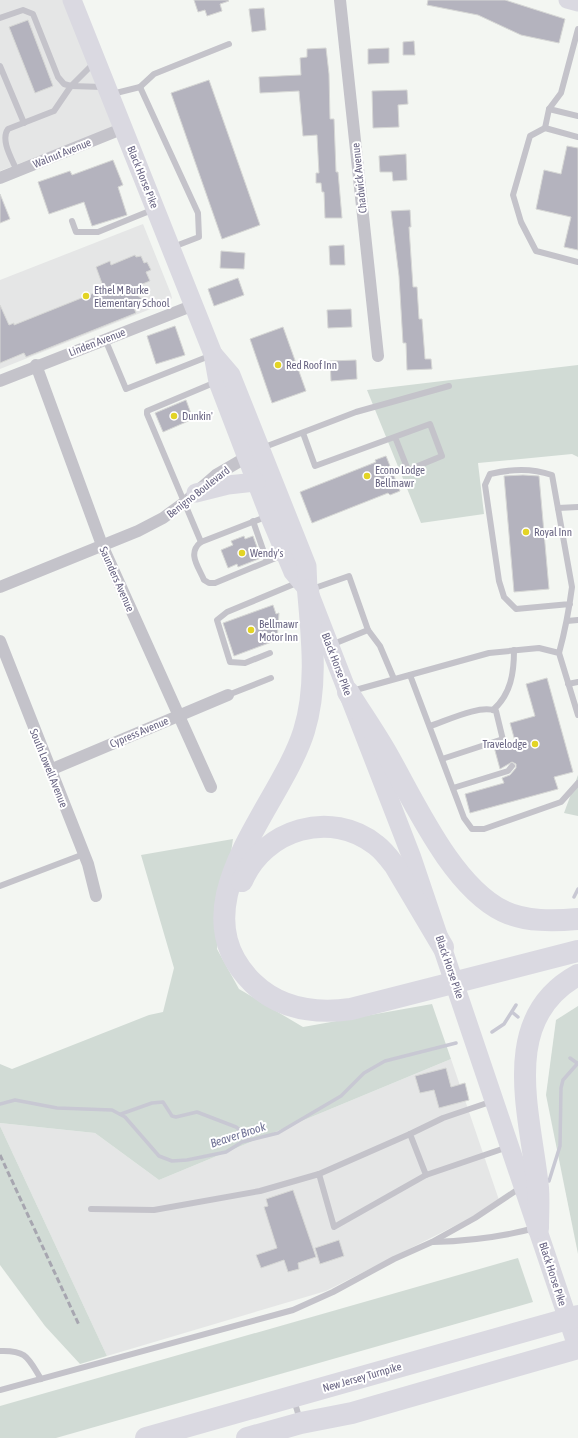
<svg xmlns="http://www.w3.org/2000/svg" width="578" height="1438" font-family="'Asap Condensed',sans-serif">
  <rect width="100%" height="100%" fill="#f3f6f2"/>
  <g fill="#e5e6e6">
    <path d="M0,0H66L117,126L0,171Z"/>
    <path d="M143,224L171,294L172,298L168,302L0,369V280Z"/>
    <path d="M451,1059L500,1203L326,1291L107,1356L0,1126V1123L95,1133L159,1180Z"/>
  </g>
  <g fill="#d1dbd5">
    <path d="M578,365V457L572,454L478,463L484,514L421,523L367,390Z"/>
    <path d="M578,775V816L564,813Z"/>
    <path d="M233,839L217,949L239,989L303,1027L432,1004L451,1059L159,1180L95,1133L0,1123V1064L12,1069L149,1015L163,1012L174,968L141,855Z"/>
    <path d="M578,1006V1254L546,1095L556,1020Z"/>
    <path d="M0,1126L107,1356L80,1364L45,1326L0,1265Z"/>
    <path d="M518,1258L533,1302L56,1438H0V1406Z"/>
  </g>
  <g fill="none" stroke-linecap="round" stroke-linejoin="round">
    <g stroke="#c8c8d3" stroke-width="3.5">
      <path d="M574,897L578,889"/>
      <path d="M512,1012L518,1017"/>
      <path d="M492,1032L504,1024L516,1005"/>
      <path d="M570,1058L577,1063"/>
      <path d="M0,1104L15,1100L57,1108L112,1110L125,1117L159,1156L172,1161L187,1160L226,1152L242,1142L278,1133L341,1096L364,1073L385,1061L456,1043"/>
      <path d="M121,1114L152,1103L163,1102L172,1116L176,1117L197,1112L236,1127L244,1133L249,1140"/>
      <path d="M549,1181L560,1146L561,1088L563,1080L578,1063"/>
    </g>
  </g>
  <g fill="#b4b3be" stroke="#d6d7d5">
    <path d="M194,0H228L229,1L220,4L222,11L207,16L205,10L198,12Z"/>
    <path d="M428,0H505L565,19L559,43L521,35L478,15L427,5Z"/>
    <path d="M264,8L266,30L252,32L249,9Z"/>
    <path d="M28,20L53,86L35,93L9,27Z"/>
    <path d="M414,41L415,55H403V42Z"/>
    <path d="M326,48L329,74L330,119H334L336,172H338L342,218H325L324,192H322L321,183H316V173H319L317,135L303,136L299,91L260,93L259,77L301,75L300,58L307,57V49Z"/>
    <path d="M389,48V63L368,64V49Z"/>
    <path d="M209,80L260,225L222,239L171,93Z"/>
    <path d="M407,90L408,104L398,105L399,127L373,128L372,91Z"/>
    <path d="M567,146L578,148V250L564,247L571,217L536,209L544,170L561,174Z"/>
    <path d="M406,154L407,180L393,181L392,172H380L379,156Z"/>
    <path d="M113,160L123,185L118,187L127,215L92,226L84,202L49,214L38,182L70,171L72,175Z"/>
    <path d="M0,194L10,219L0,223Z"/>
    <path d="M410,210L411,227H409L413,287H417L419,319H422L425,359H431L432,369L407,370L406,343H403L399,276L391,211Z"/>
    <path d="M344,245L345,265H330L329,246Z"/>
    <path d="M221,251L245,253L244,269L220,268Z"/>
    <path d="M135,255L136,257L141,256L144,263L147,262L151,270L146,272L150,281L130,289L142,299L134,308L136,313L26,357L24,353L0,363V305L9,325L14,323V325L104,289L96,267L110,261L111,265Z"/>
    <path d="M238,278L244,295L214,306L208,289Z"/>
    <path d="M351,309L352,327L328,328L327,310Z"/>
    <path d="M175,326L185,355L156,364L147,336Z"/>
    <path d="M283,327L306,391L272,403L250,339Z"/>
    <path d="M356,360L357,379L331,381L330,361Z"/>
    <path d="M186,400L193,419L163,432L155,413Z"/>
    <path d="M386,456L400,491L390,495L388,493L312,523L300,492L376,462L375,460Z"/>
    <path d="M523,475L539,476L549,589L514,592L504,476Z"/>
    <path d="M244,536L245,539L253,536L261,558L238,567L237,564L228,568L221,550L233,545L231,541Z"/>
    <path d="M273,605L276,614L279,613L277,640L234,656L223,623Z"/>
    <path d="M547,678L573,772L554,777L558,789L470,813L465,794L504,783L502,778L510,775L516,768V764L512,762L500,769L494,747L515,741L510,723L535,716L526,684Z"/>
    <path d="M446,1068L451,1087L465,1083L469,1100L439,1108L434,1090L420,1093L415,1076Z"/>
    <path d="M293,1190L316,1257L298,1263L299,1269L288,1272L284,1260L261,1268L256,1255L277,1248L264,1207L268,1206L266,1199Z"/>
    <path d="M339,1240L344,1256L320,1264L315,1248Z"/>
  </g>
  <g fill="none" stroke-linecap="round" stroke-linejoin="round">
    <g stroke="#c4c3ca" stroke-width="6">
      <path d="M0,18L23,10L33,14L58,77L64,84L71,86L54,111L8,129C0,140 12,159 17,171"/>
      <path d="M95,62L71,86L103,87"/>
      <path d="M0,66L24,123"/>
      <path d="M140,87L154,74L229,44"/>
      <path d="M112,94L140,87L198,213L199,237L173,247"/>
      <path d="M549,109L578,116"/>
      <path d="M545,128L549,109L561,93L578,29"/>
      <path d="M578,137L545,128L530,136L513,195L521,222L536,251L578,262"/>
      <path d="M72,221L76,232H98L152,210"/>
      <path d="M105,339L126,389L212,355"/>
      <path d="M303,433L315,466L430,424L442,456L408,470L395,437"/>
      <path d="M262,448L356,412L449,386"/>
      <path d="M558,508L578,507"/>
      <path d="M268,516L201,542C187,553 198,566 204,580L209,583H215L283,555"/>
      <path d="M253,521L267,561"/>
      <path d="M201,542L147,414V411L216,382"/>
      <path d="M312,589L349,576L368,630L331,645"/>
      <path d="M567,621L578,620"/>
      <path d="M368,630L380,646L394,679"/>
      <path d="M270,653L245,663L230,662L217,620L227,612L299,582"/>
      <path d="M559,653C565,631 569,610 572,587L552,475C531,468 512,469 490,474L485,485L499,581L504,597L516,609L570,604"/>
      <path d="M410,675L464,818L472,829H484L561,802L578,783"/>
      <path d="M568,684L578,682"/>
      <path d="M352,691L489,653L539,648L559,653L578,715"/>
      <path d="M228,695L271,678"/>
      <path d="M493,710C511,694 514,673 514,650"/>
      <path d="M430,726C446,721 480,704 496,711L503,740"/>
      <path d="M442,759L503,739"/>
      <path d="M453,788L508,771L512,766"/>
      <path d="M0,886L84,854"/>
      <path d="M493,1101L443,1118L410,1134L426,1175L508,1147"/>
      <path d="M319,1174L410,1134"/>
      <path d="M91,1209L154,1210L260,1191L319,1174L334,1227L426,1175"/>
      <path d="M433,1242C467,1241 502,1237 535,1228"/>
      <path d="M0,1351C27,1350 28,1358 41,1379"/>
      <path d="M0,1390L293,1310L333,1292L394,1259L432,1242L475,1218L520,1188"/>
      <path d="M294,1400L300,1420"/>
    </g>
    <g stroke="#c4c3ca" stroke-width="12">
      <path d="M340,0L378,356"/>
      <path d="M0,178L124,128"/>
      <path d="M36,365L102,545L211,787"/>
      <path d="M0,381L194,305"/>
      <path d="M0,587L138,531L163,518L185,502L216,475L252,454"/>
      <path d="M0,641L88,864L96,896"/>
      <path d="M50,770L228,695"/>
    </g>
    <path stroke="#dad9e1" stroke-width="17" d="M567,0L578,3"/>
    <g stroke="#dad9e1" stroke-width="19">
      <path d="M72,0L213,354L218,382L269,515L293,572L308,590L412,858L578,1349"/>
      <path d="M213,354L231,375L274,483L307,566L308,590"/>
      <path d="M196,493L228,485L256,482"/>
    </g>
    <g stroke="#dad9e1" stroke-width="22">
      <path d="M308,590C312,637 318,686 304,731C280,808 174,906 253,983C280,1009 316,1014 351,1009L578,951"/>
      <path d="M348,692C361,713 375,733 387,754C415,803 452,886 503,911C526,922 554,921 578,919"/>
      <path d="M242,881C264,829 331,809 376,845C384,851 389,858 395,866L443,947"/>
      <path d="M538,1228C538,1215 539,1201 538,1188C531,1116 497,1019 578,975"/>
      <path d="M146,1438L578,1316"/>
      <path d="M247,1438L301,1423L352,1413L578,1348"/>
    </g>
    <path stroke="#a7a6b0" stroke-width="3" stroke-dasharray="6 3" stroke-linecap="butt" d="M0,1155L79,1325"/>
  </g>
  <g fill="#e3d425" stroke="#fff" stroke-width="1.5">
    <circle cx="86" cy="296" r="4"/>
    <circle cx="278" cy="365" r="4"/>
    <circle cx="174" cy="416" r="4"/>
    <circle cx="367" cy="476" r="4"/>
    <circle cx="526" cy="532" r="4"/>
    <circle cx="242" cy="553" r="4"/>
    <circle cx="251" cy="630" r="4"/>
    <circle cx="535" cy="744" r="4"/>
  </g>
  <g text-anchor="middle" dominant-baseline="central" stroke-width="4" stroke-linejoin="round" paint-order="stroke">
    <g font-size="11" fill="#696583" stroke="#fff">
      <text transform="translate(62 153) rotate(-22)">Walnut Avenue</text>
      <text transform="translate(143 177) rotate(68)">Black Horse Pike</text>
      <text transform="translate(359 178) rotate(-96)">Chadwick Avenue</text>
      <text transform="translate(97 342) rotate(-21)">Linden Avenue</text>
      <text transform="translate(198 492) rotate(-38)">Benigno Boulevard</text>
      <text transform="translate(117 579) rotate(66)">Saunders Avenue</text>
      <text transform="translate(337 664) rotate(69)">Black Horse Pike</text>
      <text transform="translate(139 732) rotate(-23)">Cypress Avenue</text>
      <text transform="translate(49 768) rotate(68)">South Lowell Avenue</text>
      <text transform="translate(450 967) rotate(71)">Black Horse Pike</text>
      <text transform="translate(553 1274) rotate(72)">Black Horse Pike</text>
      <text transform="translate(362 1377) rotate(-16)">New Jersey Turnpike</text>
    </g>
    <g font-size="11" fill="#696583" stroke="#fff" text-anchor="start">
      <text x="94" y="290">Ethel M Burke<tspan x="94" dy="13">Elementary School</tspan></text>
      <text x="286" y="365">Red Roof Inn</text>
      <text x="182" y="416">Dunkin'</text>
      <text x="375" y="470">Econo Lodge<tspan x="375" dy="13">Bellmawr</tspan></text>
      <text x="534" y="532">Royal Inn</text>
      <text x="250" y="553">Wendy's</text>
      <text x="259" y="624">Bellmawr<tspan x="259" dy="13">Motor Inn</tspan></text>
      <text x="527" y="744" text-anchor="end">Travelodge</text>
    </g>
    <g font-size="12" font-style="italic" fill="#6f7195" stroke="#fff">
      <text transform="translate(238 1135) rotate(-18)">Beaver Brook</text>
    </g>
  </g>
</svg>
